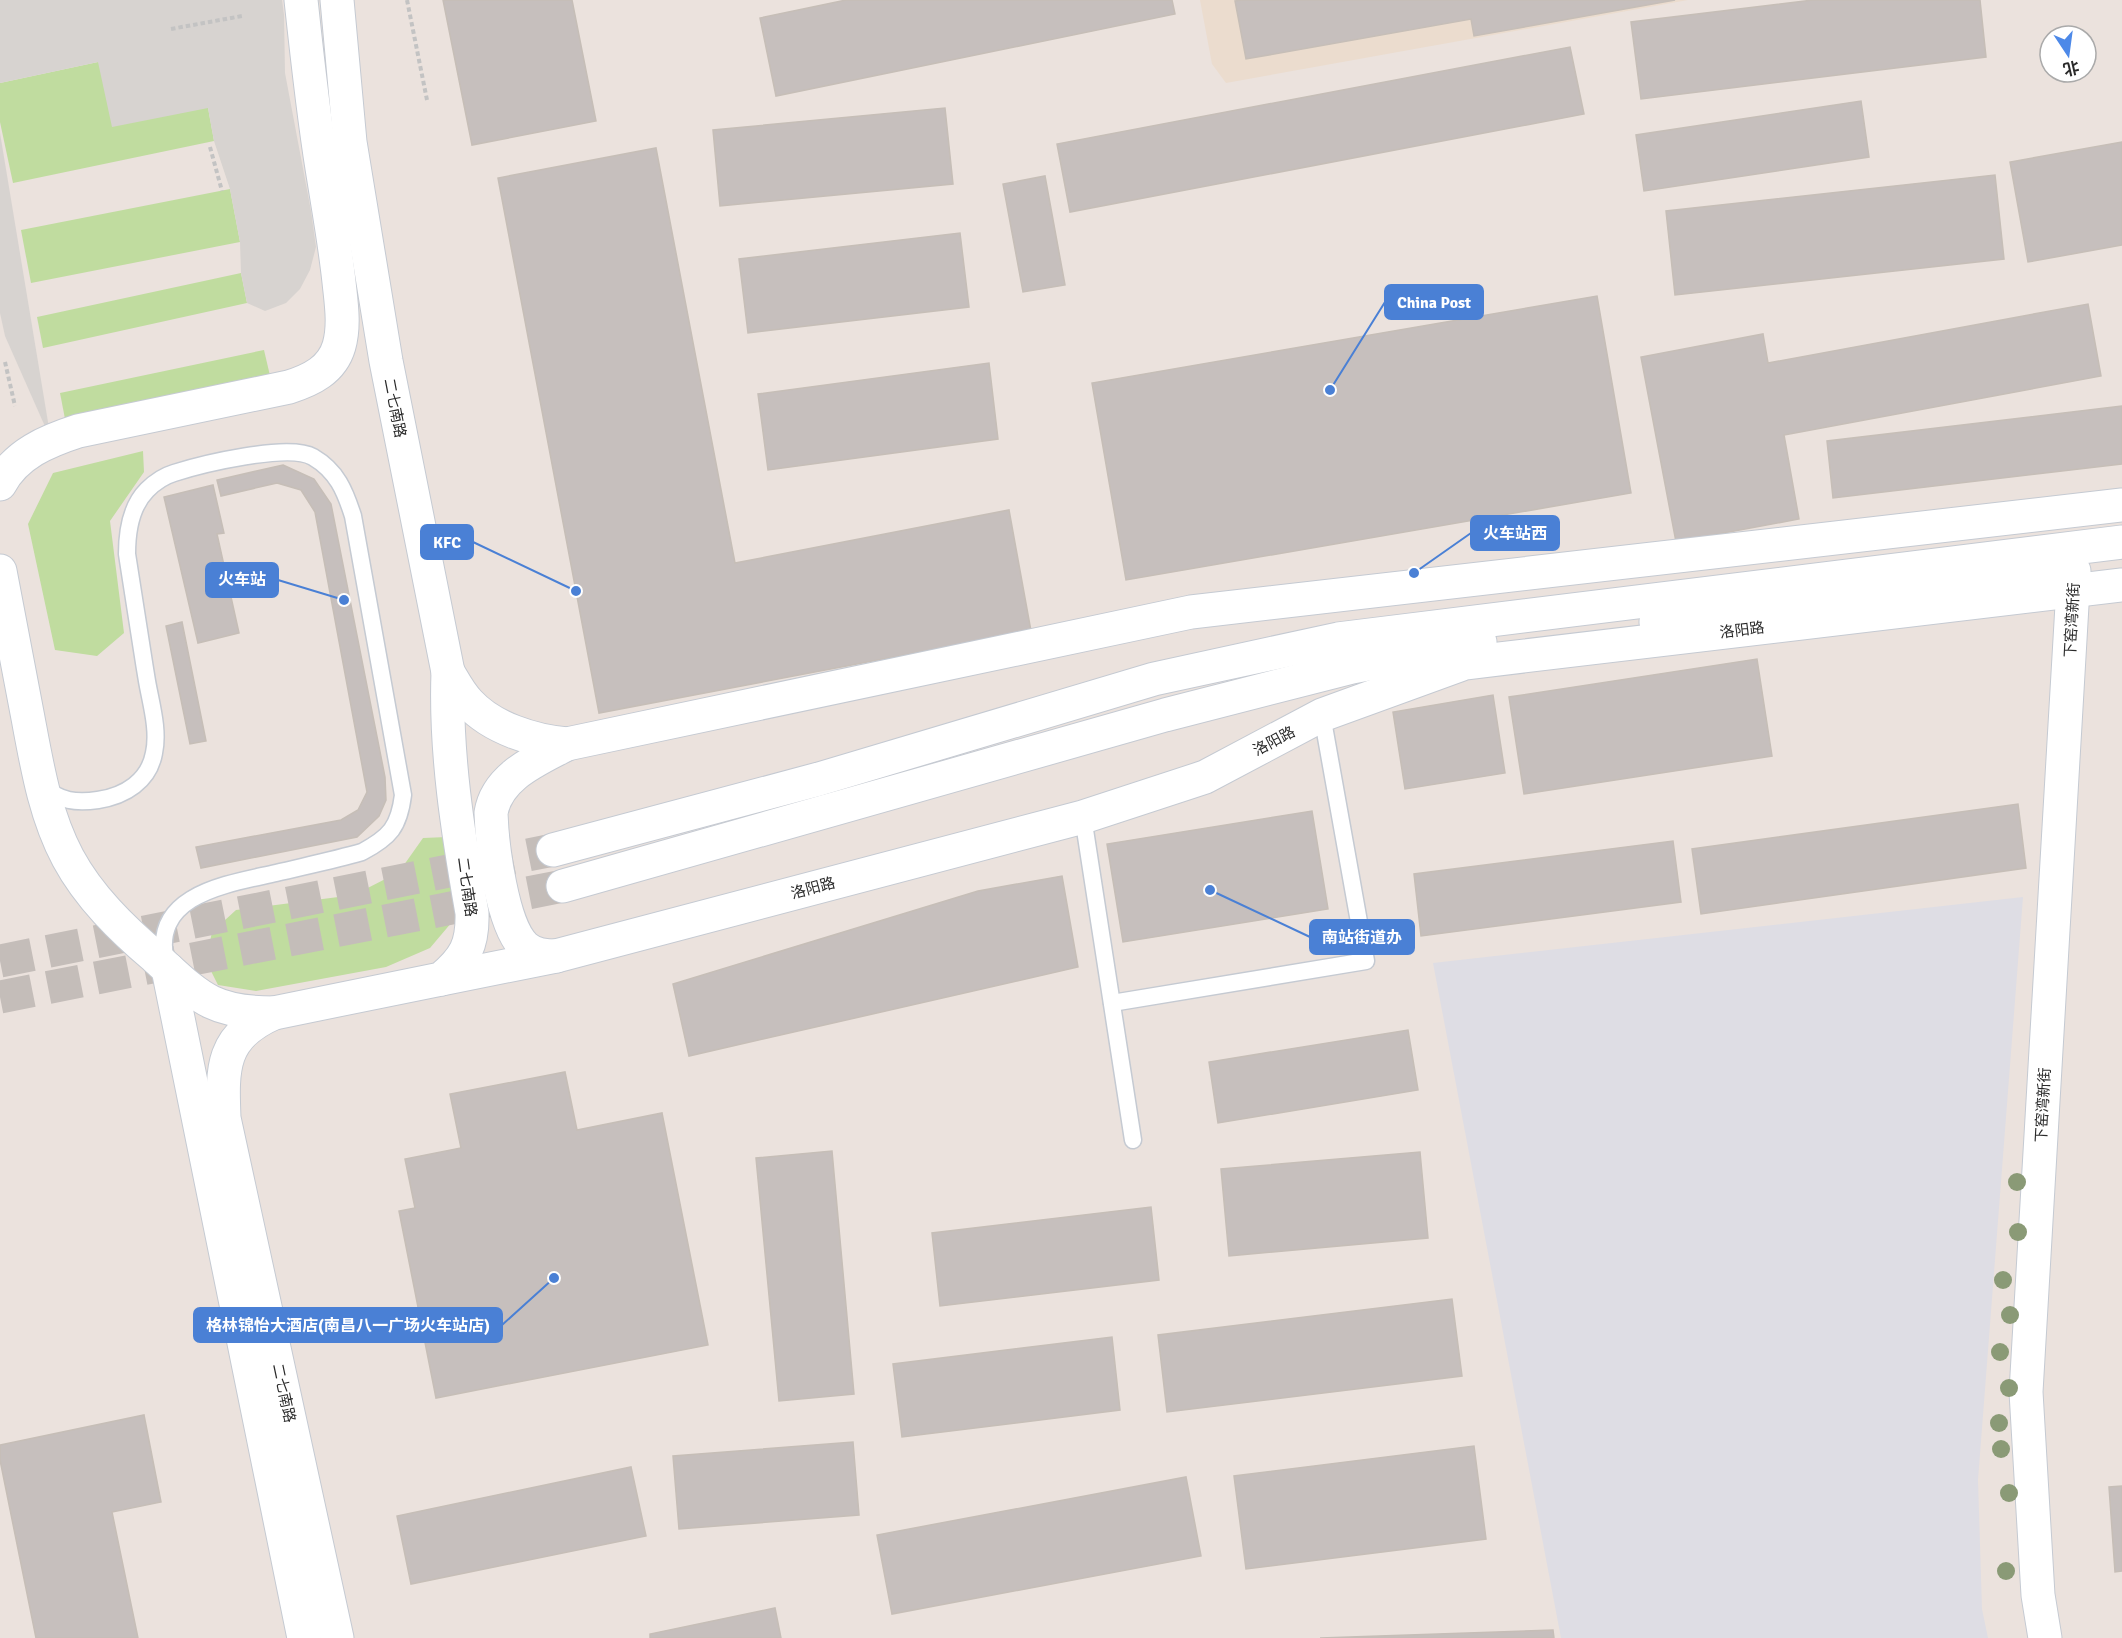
<svg xmlns="http://www.w3.org/2000/svg" width="2122" height="1638" font-family="Signika,'Noto Sans SC',sans-serif">
  <rect width="100%" height="100%" fill="#ebe2dd"/>
  <path fill="#dedde4" d="M2023,897L1978,1480L1982,1609L1988,1638H1561L1433,963Z"/>
  <path fill="#ebdcce" d="M1200,0H1688L1226,83L1212,64Z"/>
  <g fill="#c0dc9f">
    <path d="M98,62L208,108L214,141L13,183L0,122V83Z"/>
    <path d="M230,189L240,242L31,283L21,230Z"/>
    <path d="M241,273L247,303L43,348L37,317Z"/>
    <path d="M264,350L271,380L66,424L60,393Z"/>
    <path d="M143,451L144,472L110,521L124,633L97,656L55,650L28,524L53,473Z"/>
    <path d="M447,837L463,909L430,948L386,967L256,991L218,985L206,961L212,932L236,910L354,895L399,872L423,838Z"/>
  </g>
  <g fill="#d7d3d0">
    <path d="M0,0H282L284,15L285,73L311,211L316,247L310,270L300,289L286,303L265,311L247,303L241,273L240,242L230,189L214,141L208,108L112,127L98,62L0,83Z"/>
    <path d="M0,133L51,440L5,336L0,313Z"/>
  </g>
  <g fill="#c6bfbd" stroke="#c6beb7" stroke-width="1.5">
    <path d="M443,0H572L596,121L472,145Z"/>
    <path d="M846,0H1172L1175,14L776,96L760,18Z"/>
    <path d="M1242,0H1675L1474,36L1471,19L1246,59L1235,1Z"/>
    <path d="M1813,0H1980L1986,57L1641,99L1631,22Z"/>
    <path d="M1570,47L1584,114L1070,212L1057,144Z"/>
    <path d="M1861,101L1869,157L1644,191L1636,135Z"/>
    <path d="M945,108L953,184L720,206L713,130Z"/>
    <path d="M2122,142V245L2028,262L2010,162Z"/>
    <path d="M656,148L735,563L1009,510L1031,631L599,713L498,178Z"/>
    <path d="M1995,175L2004,259L1675,295L1666,211Z"/>
    <path d="M1045,176L1065,285L1023,292L1003,184Z"/>
    <path d="M960,233L969,307L748,333L739,259Z"/>
    <path d="M1597,296L1631,493L1126,580L1092,383Z"/>
    <path d="M2088,304L2101,376L1784,435L1799,519L1676,542L1641,357L1763,334L1768,363Z"/>
    <path d="M989,363L998,439L768,470L758,394Z"/>
    <path d="M2122,406V464L1833,498L1827,441Z"/>
    <path d="M283,465L314,479L331,504L385,777L386,800L379,816L357,837L201,868L196,847L341,820L358,810L367,792L315,512L301,490L277,483L221,496L217,480Z"/>
    <path d="M213,485L224,533L217,534L239,633L198,643L164,497Z"/>
    <path d="M182,622L206,741L190,744L166,626Z"/>
    <path d="M1757,659L1772,756L1524,794L1509,697Z"/>
    <path d="M1493,695L1505,773L1405,789L1393,712Z"/>
    <path d="M2018,804L2026,868L1701,914L1692,849Z"/>
    <path d="M1312,811L1328,909L1123,942L1107,844Z"/>
    <path d="M1673,841L1681,902L1421,936L1414,874Z"/>
    <path d="M1062,876L1078,967L689,1056L673,984L978,891Z"/>
    <path d="M1408,1030L1418,1090L1218,1123L1209,1062Z"/>
    <path d="M565,1072L577,1130L662,1113L708,1345L436,1398L399,1211L415,1208L405,1159L461,1148L450,1094Z"/>
    <path d="M832,1151L854,1394L779,1401L756,1158Z"/>
    <path d="M1420,1152L1428,1238L1229,1256L1221,1169Z"/>
    <path d="M1151,1207L1159,1280L940,1306L932,1233Z"/>
    <path d="M1452,1299L1462,1376L1167,1412L1158,1335Z"/>
    <path d="M1112,1337L1120,1410L902,1437L893,1364Z"/>
    <path d="M144,1415L161,1502L112,1512L138,1638H36L0,1460V1445Z"/>
    <path d="M853,1442L859,1515L679,1529L673,1456Z"/>
    <path d="M1474,1446L1486,1539L1246,1569L1234,1476Z"/>
    <path d="M631,1467L646,1536L411,1584L397,1516Z"/>
    <path d="M1186,1477L1201,1556L892,1614L877,1535Z"/>
    <path d="M2122,1486V1571L2115,1572L2109,1487Z"/>
    <path d="M775,1608L781,1638H650V1634Z"/>
    <path d="M1553,1630L1554,1638H1320Z"/>
  </g>
  <g fill="none" stroke-linecap="round" stroke-linejoin="round">
    <g stroke="#c4bdb9" stroke-width="33" stroke-dasharray="33 16" stroke-linecap="butt">
      <path d="M0,961L553,850"/>
      <path d="M0,997L563,886"/>
    </g>
    <defs>
      <g id="service">
        <path d="M44,785C58,802 78,803 98,800C125,796 149,781 154,753C159,730 151,704 147,681C140,639 134,597 127,554C127,532 130,507 147,490C154,483 164,476 174,473C202,464 289,443 313,457C337,471 345,491 353,516L403,795C399,827 390,837 362,852C334,860 305,866 276,873C228,884 150,894 166,962"/>
        <path d="M1083,817L1133,1140"/>
        <path d="M1112,1003L1366,961L1322,715"/>
      </g>
      <path id="minor" d="M2045,1638L2038,1595L2026,1392L2074,571"/>
      <g id="tertiary">
        <path d="M448,672C454,682 460,694 469,703C492,728 533,741 567,744L1191,612L2122,505"/>
        <path d="M556,956C545,956 534,955 525,947C502,927 492,844 491,813C497,776 537,760 567,744"/>
        <path d="M441,979L556,956L1083,817L1205,777L1322,715L1465,663L2122,585"/>
      </g>
      <g id="secondary">
        <path d="M337,0L350,142L386,361L448,672C445,753 458,833 472,913C473,945 465,959 441,979L274,1013C221,1036 222,1068 224,1118L337,1638"/>
        <path d="M0,484C16,454 47,441 78,431L289,387C311,380 332,370 339,346C345,325 341,302 339,282C335,244 328,206 322,168C313,112 307,56 301,0"/>
        <path d="M0,571C9,620 19,669 28,718C37,766 45,815 68,858C89,897 122,929 155,957C199,997 211,1013 274,1013"/>
        <path d="M1656,622L2061,573"/>
        <path d="M553,850L819,779L1154,679L1338,639L2122,542"/>
        <path d="M563,886L1165,715L1352,667L1480,642"/>
        <path d="M168,969L304,1638"/>
      </g>
    </defs>
    <use href="#service" stroke="#c5cad2" stroke-width="19"/>
    <use href="#minor" stroke="#c5cad2" stroke-width="35"/>
    <use href="#tertiary" stroke="#c5cad2" stroke-width="35"/>
    <use href="#secondary" stroke="#c5cad2" stroke-width="35"/>
    <g stroke="#c3c3c3" stroke-width="4" stroke-dasharray="4.5 3" stroke-linecap="butt">
      <path d="M407,0L427,100"/>
      <path d="M171,29L242,16"/>
      <path d="M210,147L222,191"/>
      <path d="M5,362L15,406"/>
    </g>
    <use href="#service" stroke="#fff" stroke-width="16"/>
    <use href="#minor" stroke="#fff" stroke-width="33"/>
    <use href="#tertiary" stroke="#fff" stroke-width="33"/>
    <use href="#secondary" stroke="#fff" stroke-width="33"/>
  </g>
  <g fill="#8a9a76">
    <circle cx="2017" cy="1182" r="9"/>
    <circle cx="2018" cy="1232" r="9"/>
    <circle cx="2003" cy="1280" r="9"/>
    <circle cx="2010" cy="1315" r="9"/>
    <circle cx="2000" cy="1352" r="9"/>
    <circle cx="2009" cy="1388" r="9"/>
    <circle cx="1999" cy="1423" r="9"/>
    <circle cx="2001" cy="1449" r="9"/>
    <circle cx="2009" cy="1493" r="9"/>
    <circle cx="2006" cy="1571" r="9"/>
  </g>
  <g text-anchor="middle" dominant-baseline="central" stroke-width="4.5" stroke-linejoin="round" paint-order="stroke">
    <g font-size="15" fill="#2a2a2a" stroke="#fff">
      <text transform="translate(395 408) rotate(79)">二七南路</text>
      <text transform="translate(2072 620) rotate(-87)">下窑湾新街</text>
      <text transform="translate(1742 630) rotate(-7)">洛阳路</text>
      <text transform="translate(1274 741) rotate(-28)">洛阳路</text>
      <text transform="translate(467 887) rotate(82)">二七南路</text>
      <text transform="translate(813 888) rotate(-15)">洛阳路</text>
      <text transform="translate(2043 1105) rotate(-87)">下窑湾新街</text>
      <text transform="translate(284 1393) rotate(78)">二七南路</text>
    </g>
  </g>
  <path fill="none" stroke="#4a80d5" stroke-width="2" d="M1330 390L1385 302M1414 573L1471 533M576 591L473 542M344 600L278 580M1210 890L1310 937M554 1278L502 1325"/>
  <g fill="#4a80d5" stroke="#fff" stroke-width="2">
    <circle cx="1330" cy="390" r="6"/>
    <circle cx="1414" cy="573" r="6"/>
    <circle cx="576" cy="591" r="6"/>
    <circle cx="344" cy="600" r="6"/>
    <circle cx="1210" cy="890" r="6"/>
    <circle cx="554" cy="1278" r="6"/>
  </g>
  <g fill="#4a80d5" stroke="#4a80d5" stroke-width="2">
    <rect x="1385" y="285" width="98" height="34" rx="6"/>
    <rect x="1471" y="516" width="88" height="34" rx="6"/>
    <rect x="421" y="525" width="52" height="34" rx="6"/>
    <rect x="206" y="563" width="72" height="34" rx="6"/>
    <rect x="1310" y="920" width="104" height="34" rx="6"/>
    <rect x="194" y="1308" width="308" height="34" rx="6"/>
  </g>
  <g font-size="16" text-anchor="middle" font-weight="bold" fill="#fff">
    <text x="1434" y="308">China Post</text>
    <text x="1515" y="539">火车站西</text>
    <text x="447" y="548">KFC</text>
    <text x="242" y="585">火车站</text>
    <text x="1362" y="943">南站街道办</text>
    <text x="348" y="1331">格林锦怡大酒店(南昌八一广场火车站店)</text>
  </g>
  <g transform="translate(2068 54) rotate(167)"><circle r="28" fill="#ffffff" stroke="#aaaaaa" stroke-width="1.5"/>
  <path d="M0-4.5L10 22L0 15L-10 22Z" fill="#4d89e8"/>
  <text y="-9" font-size="16" font-weight="bold" text-anchor="middle" fill="#2a2a2a">北</text>
  </g>
</svg>
